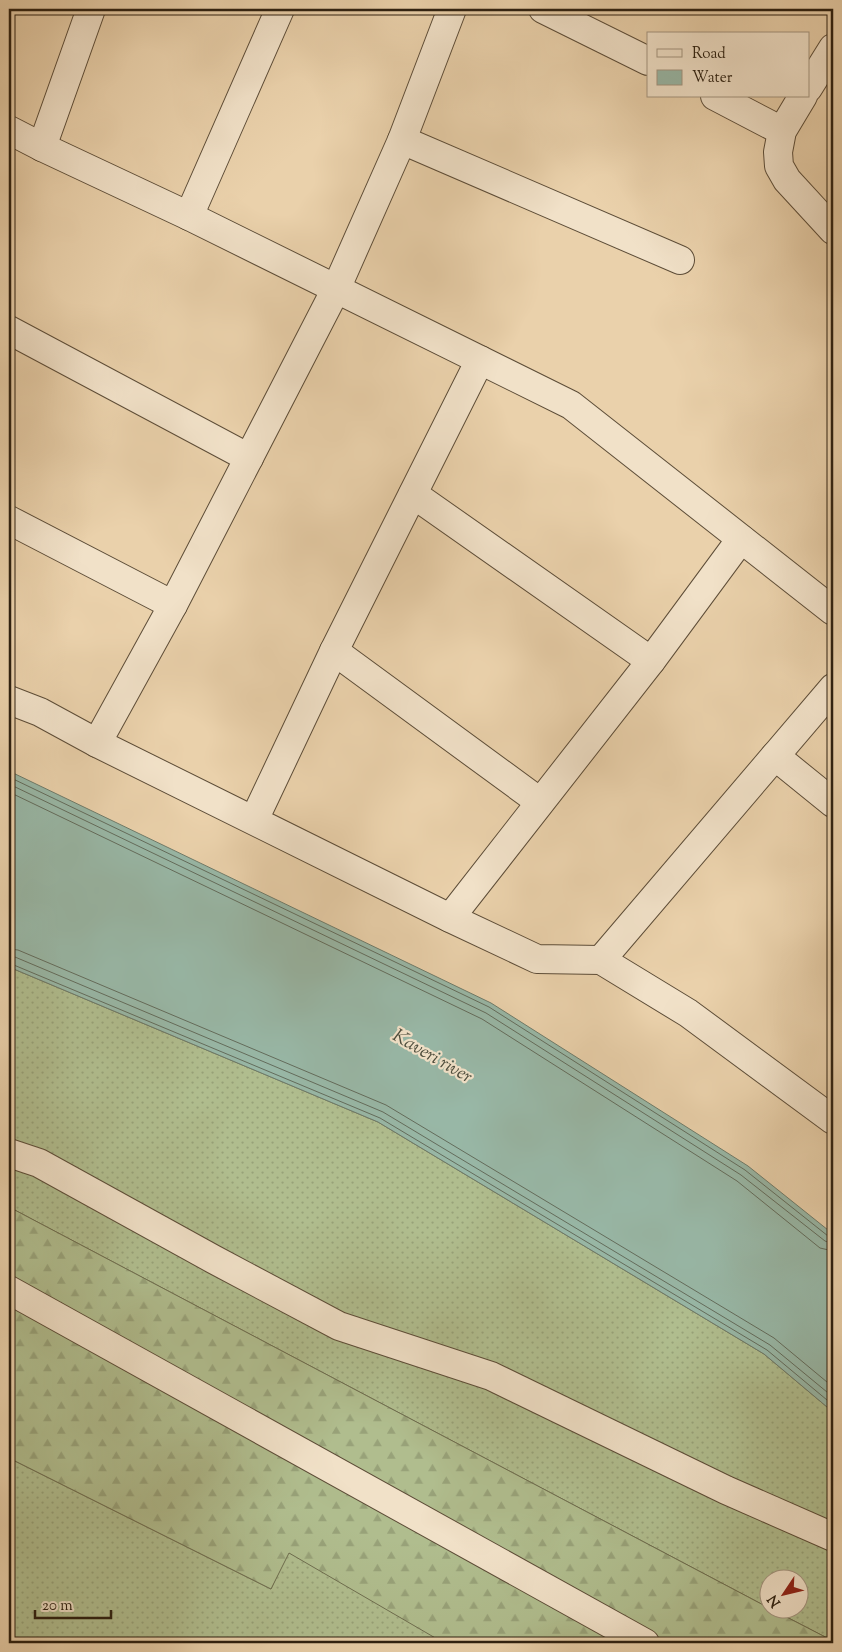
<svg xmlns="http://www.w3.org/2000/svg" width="842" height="1652" font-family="'Sorts Mill Goudy',serif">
  <defs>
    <pattern id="grass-dots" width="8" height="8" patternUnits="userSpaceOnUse" patternTransform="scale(1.25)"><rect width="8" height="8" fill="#b0bd8e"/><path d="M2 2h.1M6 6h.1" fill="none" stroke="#98a279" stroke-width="1.8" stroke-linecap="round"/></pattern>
    <pattern id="forest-firs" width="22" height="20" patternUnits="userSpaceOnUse" patternTransform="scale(1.25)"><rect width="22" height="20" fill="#b0bd8e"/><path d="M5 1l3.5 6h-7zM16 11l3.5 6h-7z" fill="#98a279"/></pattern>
  </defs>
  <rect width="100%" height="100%" fill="#ead1ab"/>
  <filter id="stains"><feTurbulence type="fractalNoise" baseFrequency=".004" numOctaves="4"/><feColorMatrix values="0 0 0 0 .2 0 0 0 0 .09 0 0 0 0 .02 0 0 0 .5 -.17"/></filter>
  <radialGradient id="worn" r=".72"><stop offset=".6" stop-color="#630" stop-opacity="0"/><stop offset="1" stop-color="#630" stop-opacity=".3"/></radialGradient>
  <g fill="url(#grass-dots)" stroke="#6f6f50">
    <path d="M9,967L378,1122L764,1354L833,1412V1641L773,1610H800V1580H770L769,1608L9,1207Z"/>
    <path d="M9,1458L271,1589L288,1552L456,1643H9Z"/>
  </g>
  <path fill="url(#forest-firs)" stroke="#6f6f50" d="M9,1207L769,1608L770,1610H773L833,1641V1643H444L289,1553L271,1589L9,1458Z"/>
  <path fill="#98b7a6" stroke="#6e7b6a" d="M9,771L491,1003L748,1166L833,1234V1412L764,1354L378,1122L9,967Z"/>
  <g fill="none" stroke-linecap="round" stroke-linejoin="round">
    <g stroke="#636c5c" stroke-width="1">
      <path d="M9,777L489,1007L745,1170L828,1236L833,1237"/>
      <path d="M9,784L486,1013L741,1175L825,1241L833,1244"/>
      <path d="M9,792L482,1019L737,1181L820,1248L833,1251"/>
      <path d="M9,949L18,950L386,1105L774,1338L833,1387"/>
      <path d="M9,956L15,957L383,1112L770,1345L833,1397"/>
      <path d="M9,963L380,1118L767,1350L833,1405"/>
    </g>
    <defs>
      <g id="minor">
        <path d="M543,9L648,61"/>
        <path d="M808,88L833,48"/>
        <path d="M715,96L782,131"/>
        <path d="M803,96L782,131L778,152L779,166L787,180L833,230"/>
        <path d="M9,130L42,147L189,216L571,405L833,611"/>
        <path d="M402,140L680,260"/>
        <path d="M42,147L91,9"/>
        <path d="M189,216L280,9"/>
        <path d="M9,330L249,458"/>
        <path d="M480,360L334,651L540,802"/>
        <path d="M413,494L651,661L741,539"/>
        <path d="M9,520L173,605"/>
        <path d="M9,700L40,712L97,743L450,918L537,959L601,960L688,1013L833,1120"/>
        <path d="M97,743L173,605L336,289L402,140L452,9"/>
        <path d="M775,756L833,803"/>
        <path d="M254,820L334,651"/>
        <path d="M450,918L651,661"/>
        <path d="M601,960L833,688"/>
        <path d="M9,1153L39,1163L213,1259L339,1326L491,1376L726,1490L833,1537"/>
        <path d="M9,1290L645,1643"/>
      </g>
    </defs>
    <use href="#minor" stroke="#5d4d38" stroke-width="30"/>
    <use href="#minor" stroke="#f1e1c8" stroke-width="28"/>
  </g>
  <g text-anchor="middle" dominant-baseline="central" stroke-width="4.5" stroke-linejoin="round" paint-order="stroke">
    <g font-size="19" font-style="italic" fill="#4e4e3e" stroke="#f1e1c8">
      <text transform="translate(432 1057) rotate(30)">Kaveri river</text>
    </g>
  </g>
  <rect width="842" height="1652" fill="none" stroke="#ead1ab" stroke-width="30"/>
  <rect x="10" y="10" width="822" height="1632" fill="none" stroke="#2e2111" stroke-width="2.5"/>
  <rect x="15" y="15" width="812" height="1622" fill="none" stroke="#2e2111"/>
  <rect x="647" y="32" width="162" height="65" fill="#f1e1c8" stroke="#a3947f"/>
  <rect x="657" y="49" width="25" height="8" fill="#f1e1c8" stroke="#a3947f"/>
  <text x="692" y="58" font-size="15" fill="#2e2111">Road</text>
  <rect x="657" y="70" width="25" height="15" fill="#98b7a6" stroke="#a3947f"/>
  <text x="692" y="82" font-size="15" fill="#2e2111">Water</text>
  <g transform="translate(784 1594) rotate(235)"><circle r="24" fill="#f1e1c8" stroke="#a3947f"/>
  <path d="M0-4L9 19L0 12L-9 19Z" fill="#8f2418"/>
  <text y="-8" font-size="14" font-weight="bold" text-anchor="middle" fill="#2e2111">N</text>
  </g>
  <path d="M35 1610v8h76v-8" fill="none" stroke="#2e2111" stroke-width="2.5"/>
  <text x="42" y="1610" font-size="15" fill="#2e2111" stroke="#f1e1c8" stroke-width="4" paint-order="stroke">20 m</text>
  <rect width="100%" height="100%" filter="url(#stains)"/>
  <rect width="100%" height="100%" fill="url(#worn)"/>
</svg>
